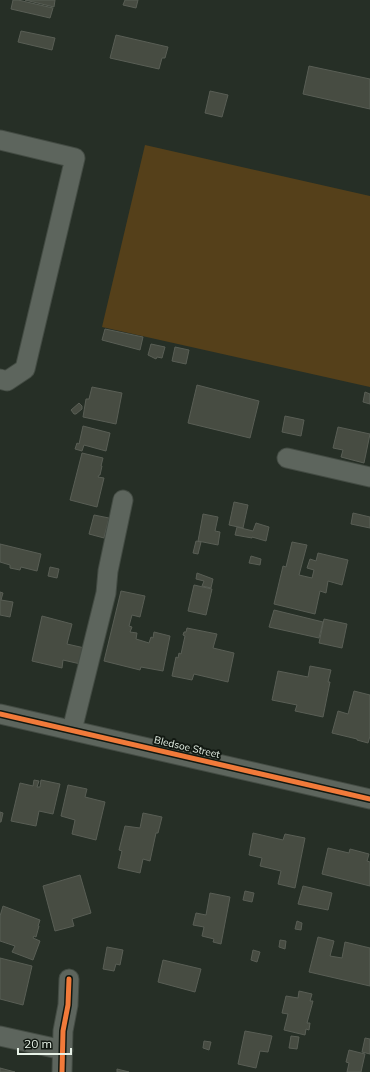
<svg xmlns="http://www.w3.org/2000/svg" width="370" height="1072" font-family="Mulish,sans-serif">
  <rect width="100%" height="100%" fill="#262f26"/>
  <path fill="#55401a" d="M145,145L370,196V387L102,327Z"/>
  <g fill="#474c42" stroke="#595e55">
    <path d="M13,0H18L53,8L50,18L11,9Z"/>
    <path d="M25,0H55L54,7Z"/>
    <path d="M125,0H138L136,8L123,5Z"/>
    <path d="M21,31L55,38L52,50L18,42Z"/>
    <path d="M116,35L168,47L165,58H162L159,69L110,58Z"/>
    <path d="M309,66L370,79V109L303,94Z"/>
    <path d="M210,91L228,95L222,117L205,113Z"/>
    <path d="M105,329L143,337L140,350L102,340Z"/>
    <path d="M151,344L165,347L162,358L157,357L156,359L148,355Z"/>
    <path d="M175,347L189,350L186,364L172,361Z"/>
    <path d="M197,385L259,401L250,438L188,423Z"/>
    <path d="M92,387L122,393L116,424L83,417L86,399H89Z"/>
    <path d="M365,392L370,394V404L363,402Z"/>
    <path d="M79,403L82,406V409L76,414H74L71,410Z"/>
    <path d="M285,416L304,420L301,436L282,432Z"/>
    <path d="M83,426L110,433L106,451L84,445L82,451L75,449L77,443L79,444Z"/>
    <path d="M338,427L370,434L364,463L341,457L343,450L333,448Z"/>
    <path d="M82,453L103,458L101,466H102L100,475H99L98,477L104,478L97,507L70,500Z"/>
    <path d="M234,502L248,505L243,528L229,525Z"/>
    <path d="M353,513L370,517V528L351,524Z"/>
    <path d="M203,514L218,517L215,531L220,532L218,545L198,541Z"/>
    <path d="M94,515L109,518L104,538L89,534Z"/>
    <path d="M256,523L269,527L266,541L252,537V538L235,535L237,527L253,531Z"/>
    <path d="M196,541L201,542L198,554L193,553Z"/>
    <path d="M292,542L307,545L299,575L312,578L314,570L307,568L310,559L316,561L318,553L348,560L342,585L328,581L326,593L320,591L315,614L274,604L283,566L286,567Z"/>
    <path d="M0,544L41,554L37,571L21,567L20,570L10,568V565L0,562Z"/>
    <path d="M251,556L261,559L260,565L249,563Z"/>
    <path d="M50,567L59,569L57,578L48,576Z"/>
    <path d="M197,573L213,579L211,588L202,586L204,581L196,579Z"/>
    <path d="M194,585L212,589L206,615L188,611Z"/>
    <path d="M121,591L145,596L140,617L132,615L129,626L132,627L130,632L137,633L136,639L149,643L151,637L153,638L154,632L170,636L163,671L141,667L140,670L104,661Z"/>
    <path d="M0,592L3,593L1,600L13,602L10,617L0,615Z"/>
    <path d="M274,610L323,622L319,638L269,627Z"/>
    <path d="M42,616L72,624L67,644L89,649L85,665L63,660L62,668L32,661Z"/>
    <path d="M324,619L347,624L342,648L319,643Z"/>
    <path d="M187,628L217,634L213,648L234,653L228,682L194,674L192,680L172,676L176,657L178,658L179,653L181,654L185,636L183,635L184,632H186Z"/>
    <path d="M310,666L331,670L328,682H330L323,717L295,711L297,705L272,700L278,671L308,677Z"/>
    <path d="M354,691L370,695V736L368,743L357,740V739L332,733L338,711L348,714Z"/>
    <path d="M34,780L39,781L37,787H40L41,780L60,784L53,814L39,811L36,826L11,821L20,783L33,786Z"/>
    <path d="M68,785L87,789L85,797L105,802L96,840L72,834L75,820L61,816Z"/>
    <path d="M0,812L3,813L1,822H0Z"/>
    <path d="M143,813L162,817L158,833H156L150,861L143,859L140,873L118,868L122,851L119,850L125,826L140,828Z"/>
    <path d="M253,833L283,840L285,834L305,838L295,888L278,884L281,871L260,866L262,858L249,855Z"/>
    <path d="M328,848L349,853L350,849L369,854L367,861L370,862V886L322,874Z"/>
    <path d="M80,875L91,913L72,919L74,926L55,931L43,886Z"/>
    <path d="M303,886L332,893L328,910L298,904Z"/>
    <path d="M245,891L254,893L252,902L243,900Z"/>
    <path d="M210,893L230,897L221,944L213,942L214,939L202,936L204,927L193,925L196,913L206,915Z"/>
    <path d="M3,906L40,920L38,926H39L36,937L34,936L33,938L40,941L33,960L12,952L15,946L0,941V916Z"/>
    <path d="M297,921L302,923L301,930L295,929Z"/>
    <path d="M318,937L334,941L330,956L342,958L345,942L370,948V986L309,972Z"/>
    <path d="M280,940L286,941L285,949L279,947Z"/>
    <path d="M107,947L123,950L120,965L116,964L114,971L103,969Z"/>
    <path d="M253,950L260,952L257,962L251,960Z"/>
    <path d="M0,958L32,966L23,1005L0,999Z"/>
    <path d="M163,960L201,969L195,992L158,982Z"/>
    <path d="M299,991L312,994L310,1001H313L307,1023H310L309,1030L306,1029L305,1035L284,1030L288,1014L282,1013L286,996L298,998Z"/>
    <path d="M245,1031L272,1036L268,1052L260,1051L256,1068L238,1064Z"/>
    <path d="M291,1036L299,1037L297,1049L289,1048Z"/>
    <path d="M365,1038L370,1039V1054L362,1052Z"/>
    <path d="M204,1041L211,1042L209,1050L203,1048Z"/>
    <path d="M349,1050L365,1054L361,1072H347L349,1063L346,1062Z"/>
    <path d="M0,1068L15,1072H0Z"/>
    <path d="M117,1069L129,1072H117Z"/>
  </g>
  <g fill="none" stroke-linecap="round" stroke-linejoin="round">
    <defs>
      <g id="minor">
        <path d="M0,140L75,158L25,369L7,381L0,379"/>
        <path d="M287,458L370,477"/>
        <path d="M0,714L370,799"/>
        <path d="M72,730L106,593L108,571L123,500"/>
        <path d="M0,1036L63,1050"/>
        <path d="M62,1072L63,1031L68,1005L69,979"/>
      </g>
    </defs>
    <use href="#minor" stroke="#434b43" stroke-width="21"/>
    <use href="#minor" stroke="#5d655d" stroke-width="19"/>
    <defs>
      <g id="cycleway">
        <path d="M0,714L370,799"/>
        <path d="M62,1072L63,1031L68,1005L69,979"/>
      </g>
    </defs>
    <use href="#cycleway" stroke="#111811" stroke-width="8"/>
    <use href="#cycleway" stroke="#f17a3a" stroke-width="5"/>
  </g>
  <g text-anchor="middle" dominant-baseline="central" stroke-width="4" stroke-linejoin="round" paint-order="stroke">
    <g font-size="10" fill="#e7f2e7" stroke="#111811">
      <text transform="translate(187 747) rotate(13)">Bledsoe Street</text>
    </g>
  </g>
  <path d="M18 1048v6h53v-6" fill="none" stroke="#e7f2e7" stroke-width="2"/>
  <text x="24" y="1048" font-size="12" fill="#e7f2e7" stroke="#111811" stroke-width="3" paint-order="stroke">20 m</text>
</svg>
